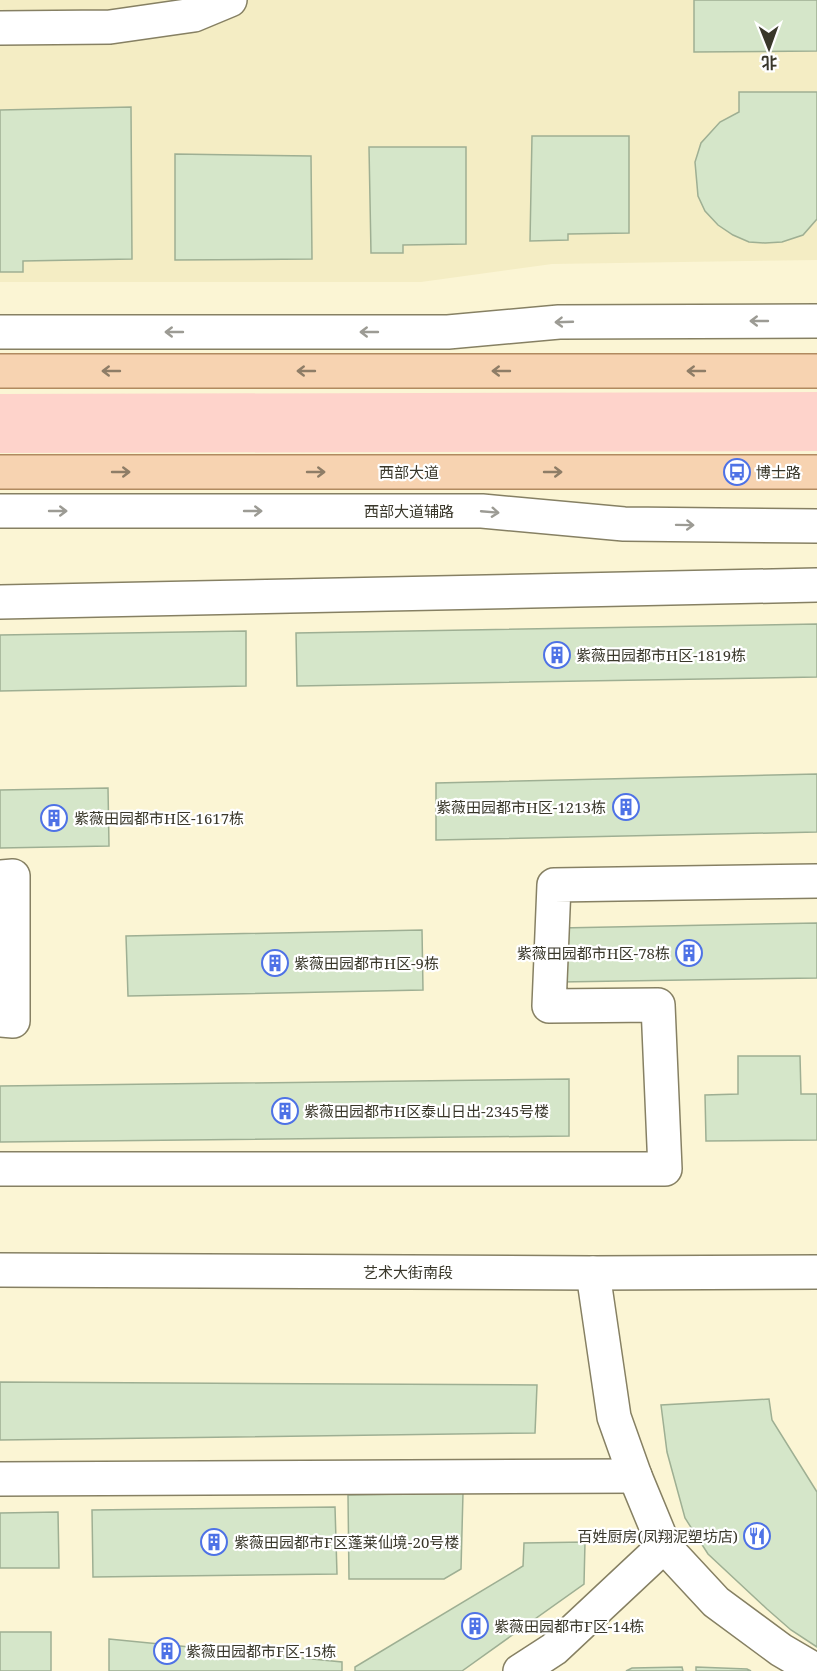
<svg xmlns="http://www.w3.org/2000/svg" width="817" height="1671" font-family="'Noto Serif','Noto Sans SC',serif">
  <rect width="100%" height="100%" fill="#fbf5d4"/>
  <path fill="#f4edc4" d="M0,0H817V260L552,264L421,282H0Z"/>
  <path fill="#fed3cb" d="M817,392V451L0,453V394Z"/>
  <g fill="#d5e6c9" stroke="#9eaf93" stroke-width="1.5">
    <path d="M694,0H817V51L694,52Z"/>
    <path d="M739,92H817V219L803,235L782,242L765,243L749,242L733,235L718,225L705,211L698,196L695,162L701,143L720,122L739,112Z"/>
    <path d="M131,107L132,259L23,261V272H0V110Z"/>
    <path d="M532,136H629V233L568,234V240L530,241Z"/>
    <path d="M369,147H466V244L403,245V253H371Z"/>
    <path d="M175,154L311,156L312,259L175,260Z"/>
    <path d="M817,624V677L297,686L296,633Z"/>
    <path d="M246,631V686L0,691V635Z"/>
    <path d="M817,774V832L436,840V783Z"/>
    <path d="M108,788L109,846L0,848V790Z"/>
    <path d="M817,923V978L560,982V928Z"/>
    <path d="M422,930L423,990L128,996L126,936Z"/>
    <path d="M738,1056H800L801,1094H817V1140L706,1141L705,1095L738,1094Z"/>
    <path d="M569,1079V1136L0,1142V1086Z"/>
    <path d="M0,1382L537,1385L535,1433L0,1440Z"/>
    <path d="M769,1399L772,1420L817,1492V1647L791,1630L767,1609L708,1554L685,1518L667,1452L661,1405Z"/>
    <path d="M463,1493L461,1569L444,1579H349L348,1495Z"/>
    <path d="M335,1507L337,1574L93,1577L92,1510Z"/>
    <path d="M58,1512L59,1568H0V1513Z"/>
    <path d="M585,1542L584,1584L462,1671H355V1667L523,1566L524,1543Z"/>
    <rect x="0" y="1632" width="51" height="39"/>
    <path d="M109,1639L342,1662V1671H109Z"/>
    <path d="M682,1667L683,1671H626L632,1668Z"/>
    <path d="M696,1667L747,1669L751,1671H696Z"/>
  </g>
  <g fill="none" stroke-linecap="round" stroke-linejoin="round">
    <defs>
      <g id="minor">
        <path d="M0,28L110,27L194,15L230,0"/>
        <path d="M0,332H448L559,322L817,321"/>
        <path d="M0,511H482L624,524L817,526"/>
        <path d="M0,602L817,585"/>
        <path d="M0,877L13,876V1021L0,1020"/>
        <path d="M0,1169H665L658,1005L549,1006L554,885L817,881"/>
        <path d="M0,1270L593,1273L817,1272"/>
        <path d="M593,1273L614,1417L635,1476L664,1546L716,1602L781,1650L817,1671"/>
        <path d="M0,1479L635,1476"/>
        <path d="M520,1671L554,1649L664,1546"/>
      </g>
      <g id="major">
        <path d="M0,371H817"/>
        <path d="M0,472H817"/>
      </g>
    </defs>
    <use href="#minor" stroke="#868063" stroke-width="36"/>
    <use href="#major" stroke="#b18a60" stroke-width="36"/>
    <use href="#minor" stroke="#fff" stroke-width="33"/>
    <use href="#major" stroke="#f7d3b1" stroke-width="33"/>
  </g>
  <defs><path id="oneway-shaft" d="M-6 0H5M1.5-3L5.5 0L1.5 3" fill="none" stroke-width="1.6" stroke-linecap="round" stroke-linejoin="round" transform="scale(1.5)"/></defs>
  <g stroke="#9c9b94">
    <use href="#oneway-shaft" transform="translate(759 321) rotate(180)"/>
    <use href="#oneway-shaft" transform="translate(564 322) rotate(178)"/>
    <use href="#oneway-shaft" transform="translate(174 332) rotate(180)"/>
    <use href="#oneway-shaft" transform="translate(369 332) rotate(180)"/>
    <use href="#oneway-shaft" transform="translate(58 511)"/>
    <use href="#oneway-shaft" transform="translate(253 511)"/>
    <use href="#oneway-shaft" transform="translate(490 512) rotate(5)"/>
    <use href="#oneway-shaft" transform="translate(685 525) rotate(1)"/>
  </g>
  <g stroke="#8e7d67">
    <use href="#oneway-shaft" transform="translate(111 371) rotate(180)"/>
    <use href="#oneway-shaft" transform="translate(306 371) rotate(180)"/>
    <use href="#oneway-shaft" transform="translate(501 371) rotate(180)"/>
    <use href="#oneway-shaft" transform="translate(696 371) rotate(180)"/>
    <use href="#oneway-shaft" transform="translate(121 472)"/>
    <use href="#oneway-shaft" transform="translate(316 472)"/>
    <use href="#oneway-shaft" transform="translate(553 472)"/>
  </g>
  <defs>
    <symbol id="bus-ring" viewBox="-11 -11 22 22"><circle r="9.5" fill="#fff" stroke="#4e72e6" stroke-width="1.5"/><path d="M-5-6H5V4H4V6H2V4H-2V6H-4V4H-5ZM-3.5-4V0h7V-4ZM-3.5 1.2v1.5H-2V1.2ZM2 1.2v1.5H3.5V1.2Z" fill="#4e72e6"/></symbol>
    <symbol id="building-ring" viewBox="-11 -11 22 22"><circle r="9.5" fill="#fff" stroke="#4e72e6" stroke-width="1.5"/><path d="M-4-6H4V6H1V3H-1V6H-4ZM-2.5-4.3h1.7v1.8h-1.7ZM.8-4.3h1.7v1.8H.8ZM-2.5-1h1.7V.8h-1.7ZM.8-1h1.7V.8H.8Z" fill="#4e72e6"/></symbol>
    <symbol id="restaurant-ring" viewBox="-11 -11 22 22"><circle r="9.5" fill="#fff" stroke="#4e72e6" stroke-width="1.5"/><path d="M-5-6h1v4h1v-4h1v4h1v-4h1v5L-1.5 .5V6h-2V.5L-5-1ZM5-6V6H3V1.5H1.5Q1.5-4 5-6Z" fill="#4e72e6"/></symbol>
  </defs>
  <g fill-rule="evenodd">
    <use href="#bus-ring" x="722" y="457" width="30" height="30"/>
    <use href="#building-ring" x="542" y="640" width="30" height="30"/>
    <use href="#building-ring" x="611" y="792" width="30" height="30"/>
    <use href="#building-ring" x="39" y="803" width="30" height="30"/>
    <use href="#building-ring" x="674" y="938" width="30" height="30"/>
    <use href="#building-ring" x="260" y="948" width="30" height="30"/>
    <use href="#building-ring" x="270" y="1096" width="30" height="30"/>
    <use href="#restaurant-ring" x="742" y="1521" width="30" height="30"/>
    <use href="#building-ring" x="199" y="1527" width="30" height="30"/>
    <use href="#building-ring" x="460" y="1611" width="30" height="30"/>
    <use href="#building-ring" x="152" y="1636" width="30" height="30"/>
  </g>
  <g text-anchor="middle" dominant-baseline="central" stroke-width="4.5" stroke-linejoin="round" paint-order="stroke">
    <g font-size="15" fill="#39372a" stroke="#fff">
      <text x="409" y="472">西部大道</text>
      <text x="409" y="511">西部大道辅路</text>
      <text x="408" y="1272">艺术大街南段</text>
    </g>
    <g font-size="15" fill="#39372a" stroke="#fff" text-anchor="start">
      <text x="756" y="472">博士路</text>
      <text x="576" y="655">紫薇田园都市H区-1819栋</text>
      <text x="606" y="807" text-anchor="end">紫薇田园都市H区-1213栋</text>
      <text x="74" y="818">紫薇田园都市H区-1617栋</text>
      <text x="670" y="953" text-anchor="end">紫薇田园都市H区-78栋</text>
      <text x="294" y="963">紫薇田园都市H区-9栋</text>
      <text x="304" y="1111">紫薇田园都市H区泰山日出-2345号楼</text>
      <text x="738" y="1536" text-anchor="end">百姓厨房(凤翔泥塑坊店)</text>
      <text x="234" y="1542">紫薇田园都市F区蓬莱仙境-20号楼</text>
      <text x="494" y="1626">紫薇田园都市F区-14栋</text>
      <text x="186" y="1651">紫薇田园都市F区-15栋</text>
    </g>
  </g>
  <g transform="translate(769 48) rotate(179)" stroke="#ffffff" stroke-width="4.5" paint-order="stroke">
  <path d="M0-4.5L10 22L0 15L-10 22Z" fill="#39372a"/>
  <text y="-9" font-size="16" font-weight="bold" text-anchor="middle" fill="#39372a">北</text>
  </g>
</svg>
